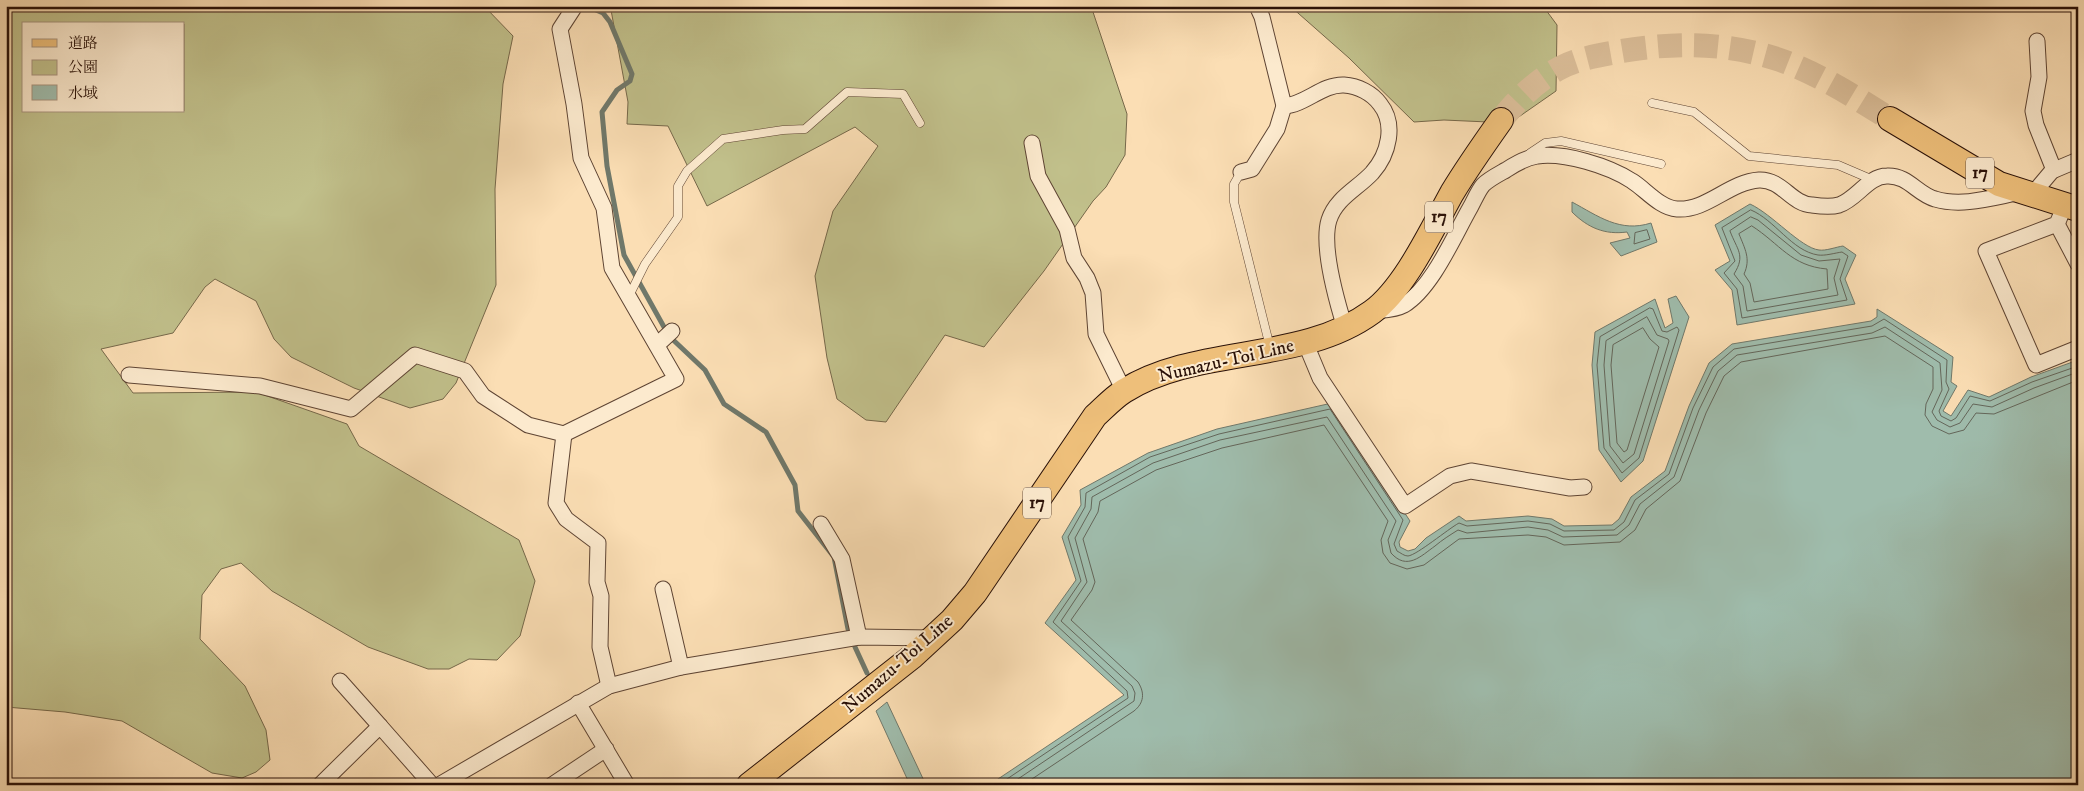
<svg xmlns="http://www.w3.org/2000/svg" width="2084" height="791" font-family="'IM FELL DW Pica','Noto Serif JP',serif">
  <rect width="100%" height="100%" fill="#fbdeb4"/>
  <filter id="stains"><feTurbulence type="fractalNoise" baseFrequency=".004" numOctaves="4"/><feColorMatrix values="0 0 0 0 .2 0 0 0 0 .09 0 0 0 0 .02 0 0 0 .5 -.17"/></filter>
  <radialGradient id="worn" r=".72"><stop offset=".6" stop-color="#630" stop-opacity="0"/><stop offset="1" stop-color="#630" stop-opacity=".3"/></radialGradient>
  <g fill="#c1c08b" stroke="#76684a" fill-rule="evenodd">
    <path d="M6,6H484L513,36L503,84L495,189L496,285L456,383L443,399L410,408L354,388L291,357L274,339L256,301L215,279L205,287L173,333L101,349L133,393L256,392L347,424L359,446L519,540L535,581L520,636L497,660L469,659L449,669H428L368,647L272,591L241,563L221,569L202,595L200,639L245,686L266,730L270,760L256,772L242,778L212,773L122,721L65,712L6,707ZM24,24H184V111H24Z"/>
    <path d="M607,6H1091L1127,114L1125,155L1106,187L1093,201L1044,271L984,347L945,335L886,422L866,420L837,399L827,358L815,276L833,211L878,146L855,127L707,206L668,126L627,124L628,102L611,10Z"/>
    <path d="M1290,6H1543L1557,25L1556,91L1510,123L1444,120L1414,122L1349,58Z"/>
  </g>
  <g fill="#9fbcac" stroke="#70786a">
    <path d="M1572,202C1598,216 1620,233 1651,223L1657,242L1621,256L1610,243L1630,238L1627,232C1605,235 1588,228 1572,212Z"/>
    <path d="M1750,204C1772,214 1801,248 1819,250C1826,251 1836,247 1843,246L1856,255L1845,279L1855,304L1737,325L1732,290L1715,270L1730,261L1715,225Z"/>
    <path d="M1676,296L1689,317L1643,461L1621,482L1599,450L1592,365L1595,332L1655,299L1665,328L1673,323L1668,299Z"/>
    <path d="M1877,309L1953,357L1951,382L1957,386L1943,411L1951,416L1968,390L1989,397L2031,377L2078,360V785H989L1124,695L1045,623L1076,580L1062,537L1081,505L1080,490L1148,453L1217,429L1332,403L1410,521L1399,542L1400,547L1408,551L1415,549L1426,538L1459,516L1466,521L1528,516L1552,519L1564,526L1612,525L1619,519L1631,497L1665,471L1689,406L1709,363L1732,344L1871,321L1877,317Z"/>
    <path d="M887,702L926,785H910L876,711Z"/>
  </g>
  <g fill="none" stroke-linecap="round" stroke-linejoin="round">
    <g stroke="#64665a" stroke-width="1">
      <path d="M1751,210C1775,220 1792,251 1818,255C1825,256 1835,253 1842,252L1848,256L1840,279L1847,300L1742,318L1737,289L1724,273L1735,261L1722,228Z"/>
      <path d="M1751,217L1758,220L1801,255L1819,261L1840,259L1834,278L1838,295L1747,311L1743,286L1734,274C1746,255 1737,250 1730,231Z"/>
      <path d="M1752,226C1780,244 1791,266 1827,269L1828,289L1754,302L1750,283L1744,274C1751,259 1745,249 1739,234Z"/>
      <path d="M1647,230L1650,239L1634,244L1635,233Z"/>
      <path d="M1650,308L1653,309L1662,331L1667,332L1677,327L1679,330L1639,458L1622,473L1604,448L1597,365L1600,337Z"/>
      <path d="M1647,317L1657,335L1668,339L1669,341L1634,454L1623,463L1610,446L1604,365L1606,341Z"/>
      <path d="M1643,328L1650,339L1659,347L1627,450L1624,452L1617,443L1611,365L1613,345Z"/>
      <path d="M998,785L1128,698L1127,691L1053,622L1081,581L1068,537L1085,507L1086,493L1150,457L1219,434L1330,409L1403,520L1394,544L1397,551C1401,553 1404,556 1408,556C1417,555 1448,529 1459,523L1467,526L1528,521L1550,524L1564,531L1614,530L1624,522L1635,500L1669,474L1693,408L1713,367L1734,349L1872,326L1884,319L1947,360L1946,382L1949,389L1939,411L1941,416L1951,421L1956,418L1970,396L1990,401L2032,382L2078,366"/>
      <path d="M1009,785L1134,701L1135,693L1132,686L1061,621L1087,582L1075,538L1091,509L1092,497L1153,463L1220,440L1327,417L1396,521L1388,540L1391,553C1407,571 1421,556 1435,546C1442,540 1450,535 1458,530L1467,533L1528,527L1548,530L1563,537L1617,535L1629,525L1640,504L1674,477L1699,410L1718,371L1737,355L1872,333L1885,327L1940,363L1942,390L1932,412L1937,420L1950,427L1960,423L1973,404L1992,407L2034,388L2078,372"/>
      <path d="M1023,785L1134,711C1144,703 1145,693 1138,682L1071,620L1092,590L1095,582L1083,539L1098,512L1100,501L1156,470L1222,448L1324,425L1388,521L1381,540L1383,553L1390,563L1407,569L1424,565L1459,539L1528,535L1546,537L1564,545L1620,542L1635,530L1646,509L1680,481L1706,413L1724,376L1741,362L1885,336L1933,367V389L1926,404L1925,415L1932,426L1949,434L1964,430L1976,413L1994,414L2078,380"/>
    </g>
    <g stroke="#70786a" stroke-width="5">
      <path d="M587,6L603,13L610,22L632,74L630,81L617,90L602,112L607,166L624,255L669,336L705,370L724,404L766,432L795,485L798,511L834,557L848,629"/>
      <path d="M855,647L867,673"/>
    </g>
    <path stroke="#dcbf9a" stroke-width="24" stroke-dasharray="24 12" stroke-linecap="butt" d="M1501,120C1518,99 1536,81 1560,68C1575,60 1594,56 1611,53C1668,42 1724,41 1780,60C1819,74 1855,97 1890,119"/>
    <defs>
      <g id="lane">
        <path d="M1652,103L1694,112L1749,156L1838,165L1873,180"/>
        <path d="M1530,153L1545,143L1561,141L1661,164"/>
        <path d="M1241,172L1234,184V202L1270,347"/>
        <path d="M629,296L645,264L678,217V186L687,171L723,139L783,130L805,129L847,92L903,94L920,123"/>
      </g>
      <g id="street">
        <path d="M1257,6L1262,17L1284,106C1305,105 1322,84 1344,85C1358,86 1372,93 1380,104C1396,124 1389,154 1372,173C1357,189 1336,198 1329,220C1321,246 1337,302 1345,328"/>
        <path d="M2037,41L2039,77L2033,111L2036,125L2054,170"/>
        <path d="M1032,143L1038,176L1067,229L1074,258L1087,278L1093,293L1096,334L1124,391"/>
        <path d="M1241,172L1252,169L1277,129L1284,106"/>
        <path d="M2031,196L2052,171L2078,160"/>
        <path d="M2065,205L2057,224L1986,251L2036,365L2078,348"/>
        <path d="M2057,224L2078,264"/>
        <path d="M1374,311C1384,310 1395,310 1404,305C1432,288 1454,236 1470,208C1474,201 1478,191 1483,185C1489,179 1499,174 1506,170C1515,164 1526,158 1537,156C1564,152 1609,166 1632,181C1645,189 1660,208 1677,209C1707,211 1729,182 1759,180C1782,179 1791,204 1812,205C1819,206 1832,207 1839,205C1857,199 1868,176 1887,176C1908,175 1917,194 1935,199C1961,207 1991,198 2017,193"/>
        <path d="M1305,342L1320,378L1405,506L1450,476L1471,471L1570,488L1584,487"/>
        <path d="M657,345L672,331"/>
        <path d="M129,375L260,386L351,409L415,355L465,371L483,396L528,425L564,434L556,503L566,519L598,543L597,582L601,596L600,647L609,686"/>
        <path d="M564,434L676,379L612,268L604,208L581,158L574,104L560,29L575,6"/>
        <path d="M821,524L842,559L859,637"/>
        <path d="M663,589L681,667"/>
        <path d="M340,681L380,726"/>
        <path d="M578,703L627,785"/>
        <path d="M320,785L380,726L432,785"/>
        <path d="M439,785L609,686L681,667L859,637L934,638"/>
        <path d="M552,785L606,749"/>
      </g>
      <g id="primary">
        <path d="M1890,119L1999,184L2078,209"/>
        <path d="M749,785L913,656L952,620L975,593L1095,416C1104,408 1113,398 1124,391C1197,345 1301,364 1372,312C1405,288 1432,229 1452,193C1467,168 1484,144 1501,120"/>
      </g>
    </defs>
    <use href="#lane" stroke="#5e4433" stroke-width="9"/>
    <use href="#street" stroke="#5e4433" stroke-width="17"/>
    <use href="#primary" stroke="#2a1108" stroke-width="26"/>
    <use href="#lane" stroke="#fceace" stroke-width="8"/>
    <use href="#street" stroke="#fceace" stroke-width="15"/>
    <use href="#primary" stroke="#eebf7a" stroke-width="24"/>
  </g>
  <g text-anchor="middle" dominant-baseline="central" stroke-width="4" stroke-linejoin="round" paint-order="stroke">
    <g fill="#fceace" stroke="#695243" stroke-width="1">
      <rect x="1966" y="157.5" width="28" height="31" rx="4"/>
      <rect x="1425" y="201.5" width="28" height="31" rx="4"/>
      <rect x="1023" y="487.5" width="28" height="31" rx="4"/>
    </g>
    <g font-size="18" font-weight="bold" fill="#2a1108">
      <text x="1980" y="173">17</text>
      <text x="1439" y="217">17</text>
      <text x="1037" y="503">17</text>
    </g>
    <g font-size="19" fill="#2a1108" stroke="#fceace">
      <text transform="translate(1226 361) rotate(-13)">Numazu-Toi Line</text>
      <text transform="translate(898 664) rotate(-41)">Numazu-Toi Line</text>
    </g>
  </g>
  <rect width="2084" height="791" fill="none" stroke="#fbdeb4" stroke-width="25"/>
  <rect x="8" y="8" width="2069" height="776" fill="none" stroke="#2a1108" stroke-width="2.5"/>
  <rect x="12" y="12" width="2059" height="766" fill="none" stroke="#2a1108"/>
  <rect x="22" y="22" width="162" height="90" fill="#fceace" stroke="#a8937f"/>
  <rect x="32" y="39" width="25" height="8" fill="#eebf7a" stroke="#a8937f"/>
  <text x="68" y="48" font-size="15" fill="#2a1108">道路</text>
  <rect x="32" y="60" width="25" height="15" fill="#c1c08b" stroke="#a8937f"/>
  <text x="68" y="72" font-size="15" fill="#2a1108">公園</text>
  <rect x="32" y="85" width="25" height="15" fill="#9fbcac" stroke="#a8937f"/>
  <text x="68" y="98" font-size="15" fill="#2a1108">水域</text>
  <rect width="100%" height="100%" filter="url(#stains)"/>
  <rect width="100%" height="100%" fill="url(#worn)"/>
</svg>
